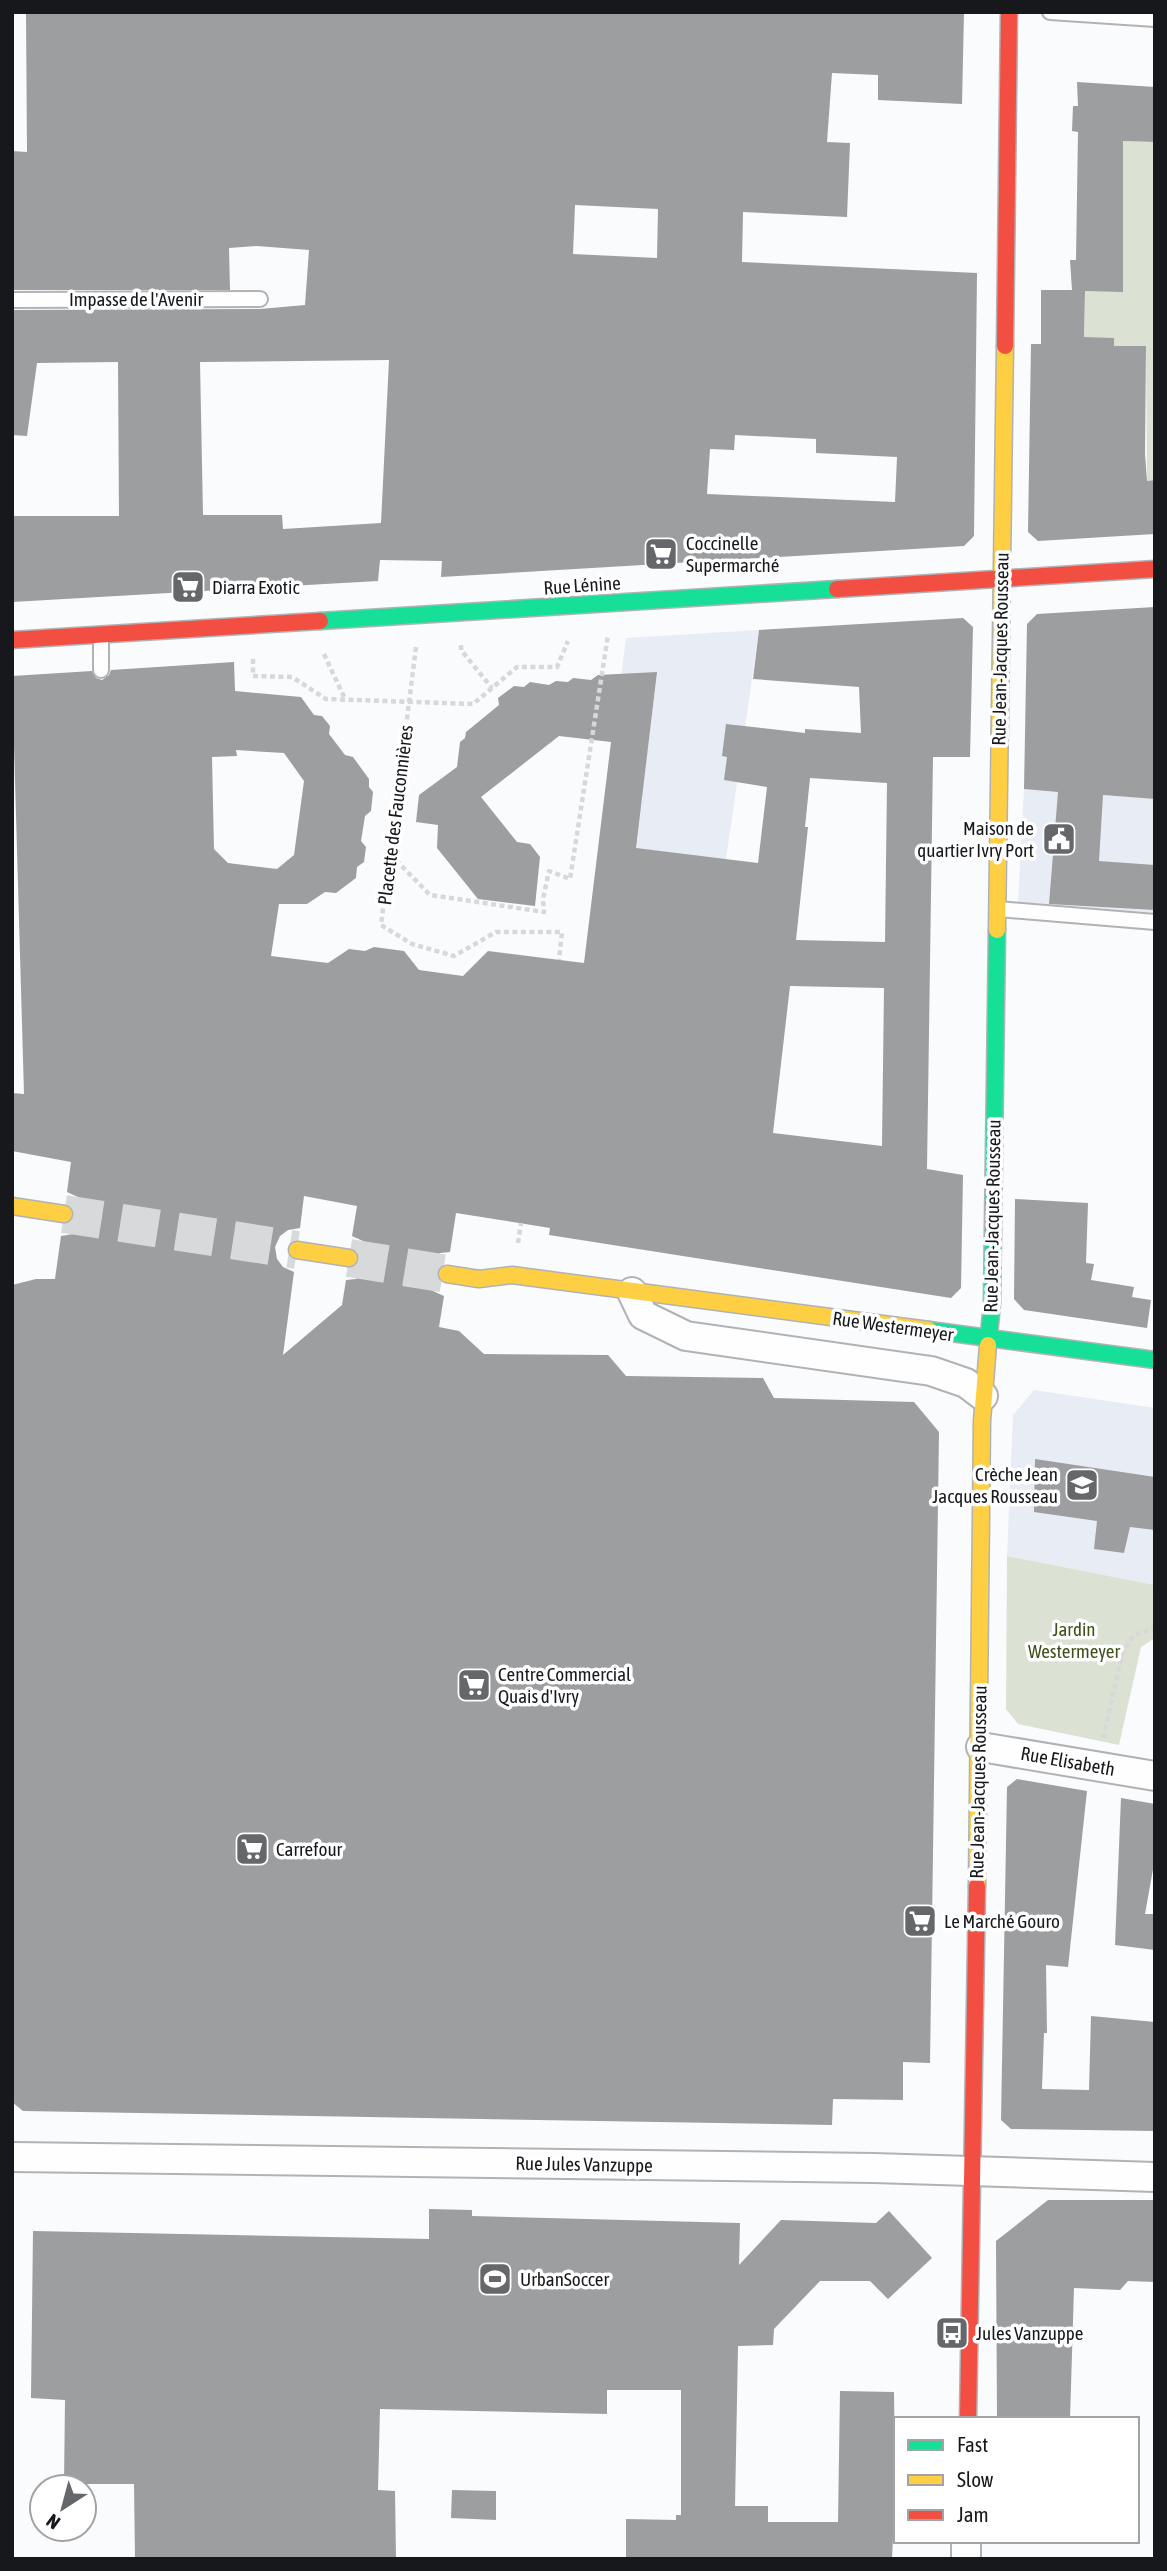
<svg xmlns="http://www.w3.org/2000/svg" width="1167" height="2571" font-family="'Asap Condensed',sans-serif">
  <rect width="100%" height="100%" fill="#f9fbfd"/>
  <g fill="#e8edf5">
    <path d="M759,630L726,859L557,1176L626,638Z"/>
    <path d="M1024,789L1155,799V913L1018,902Z"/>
    <path d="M1034,1390L1155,1408V1585L1007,1556L1013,1415Z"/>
  </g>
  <g fill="#dbe2d3">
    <path d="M1123,141L1155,142V480L1147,481L1146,346H1114V338L1084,339L1085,291Z"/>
    <path d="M1007,1556L1155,1585V1638L1141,1647L1119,1745L1018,1724L1006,1709Z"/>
  </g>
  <g fill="#9c9ea0" fill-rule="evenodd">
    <path d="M26,12H964L962,104L878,100V75L832,73L827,142L850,143L847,217L743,212L742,262L977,273L974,536L964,546L441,577L442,561L380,560L378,581L12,602L14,516H119L118,362L37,363L27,436L12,435L14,310L260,309L305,305L309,250L257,246L229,248L230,290H12V151L27,152ZM575,205L658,209L657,258L573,254ZM389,360L381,523L283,529L282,515H203L200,362ZM735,435L816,439V453L897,457L895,502L707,494L710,449L734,450Z"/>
    <path d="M1077,82L1155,87V142L1123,141V292L1085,291L1084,337L1114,338V346H1146L1145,454L1147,481L1155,480V534L1038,541L1028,532L1031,344H1041V290H1072L1070,260H1076L1078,132L1072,131L1073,106H1078Z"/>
    <path d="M1155,607V799L1103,795L1099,861L1155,865V910L1049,904L1058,792L1024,789L1027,624L1037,614Z"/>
    <path d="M963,618L973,627L970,757H933L927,1169L963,1175L961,1288L951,1298L549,1235L550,1228L456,1213L450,1252L440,1253L430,1260L425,1271L427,1282L433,1291L444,1296L439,1327L459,1331L484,1354L608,1355L626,1376L763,1378L774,1398L914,1402L939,1432L930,2063L903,2062V2100L833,2099L832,2125L23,2111L12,2102V1285L36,1279H55L61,1236L73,1234L81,1228L86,1217L85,1207L78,1197L67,1192L71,1162L12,1151V1093L24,1094L12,676L92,671L96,678L102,680L109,675L111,670L234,662L235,691L301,697L314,715L322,716L330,726L329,734L345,755L353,757L369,779V787L373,792L371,811L365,816L361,841L366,847L364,862L357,867L356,878L336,893L325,892L307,904H279L271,956L328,963L349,949L365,951L374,947L404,951L419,970L463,976L488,951L584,963L611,742L559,736L481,797L517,842L530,844L540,857L535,906L478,899L437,848L438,825L416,822L419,795L457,767L460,742L465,738L466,732L499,705L498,698L514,686L524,687L530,682L549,685L556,681L568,682L573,678L591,680L598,675L657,672L636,848L758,863L767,787L724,780L727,757L722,756L726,724L805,733V729L861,733L859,687L753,679L759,630ZM236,750L284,753L304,781L294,855L277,869L228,863L214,849L212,757L237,756ZM810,778L887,783L885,942L796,940L808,827H805ZM790,986L884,988L882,1146L773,1133ZM304,1196L357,1206L352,1236L363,1241L369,1249L371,1261L366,1272L356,1279L346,1280L342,1305L283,1355L294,1272L283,1267L277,1259L275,1247L280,1236L288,1230L300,1228Z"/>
    <path d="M1015,1199L1088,1203L1086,1263L1094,1264L1091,1280L1134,1287L1132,1297L1151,1300L1147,1328L1024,1310L1014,1299Z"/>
    <path d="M1035,1459L1155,1477V1530L1130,1527L1124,1553L1094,1549L1097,1521L1034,1512Z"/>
    <path d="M1017,1779L1087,1791L1068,1967L1046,1965L1047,2033H1044L1042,2089L1089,2090L1091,2016L1155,2022V2131L1011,2129L1001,2120L1007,1787Z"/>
    <path d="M1121,1798L1155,1804V1858L1145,1914H1155V1950L1115,1945Z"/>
    <path d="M1048,2200H1155V2282L1128,2281L1120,2290L1074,2288L1070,2419H997L996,2241Z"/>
    <path d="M429,2209L472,2210V2216L740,2223L739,2265L781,2220L876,2223L889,2211L932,2258L888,2299L870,2281H820L774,2329L773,2345L738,2346L735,2506H768V2522H838L840,2391L894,2392L896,2537H893L892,2559H626V2519L676,2520V2515H681V2390H607V2414L380,2409L378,2490L395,2491L396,2559H135L134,2484H64L65,2400L31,2398L33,2231L429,2239Z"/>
    <path d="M452,2490L496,2491V2520L451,2518Z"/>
  </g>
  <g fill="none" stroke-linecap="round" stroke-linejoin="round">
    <g stroke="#d7d9db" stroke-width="38" stroke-dasharray="38 19" stroke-linecap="butt">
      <path d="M64,1214L297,1250"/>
      <path d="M349,1258L447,1274"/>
    </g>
    <defs>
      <g id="lane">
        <path d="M1050,12L1155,19"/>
        <path d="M12,300L260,299"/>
        <path d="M101,637V670"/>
        <path d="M998,909L1155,922"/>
      </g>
      <g id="street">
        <path d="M632,1292L643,1315L686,1336L931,1371L966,1383L983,1396"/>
        <path d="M981,1747L1155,1776"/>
        <path d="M12,2157L874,2168L1155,2177"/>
        <path d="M966,2559V2541"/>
      </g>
      <g id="fast">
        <path d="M320,621L837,589"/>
        <path d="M929,1330L1155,1360"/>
        <path d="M988,1345L992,1303L997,930"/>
      </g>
      <g id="slow">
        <path d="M997,930L1005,346"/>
        <path d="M12,1206L64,1214"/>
        <path d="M297,1250L349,1258"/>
        <path d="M447,1274L479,1279L512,1275L929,1330"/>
        <path d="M977,1886L982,1421L988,1345"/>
      </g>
      <g id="jam">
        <path d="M1005,346L1009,12"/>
        <path d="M837,589L1155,569"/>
        <path d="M12,640L320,621"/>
        <path d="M968,2419L977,1886"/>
      </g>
    </defs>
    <use href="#lane" stroke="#b0b2b5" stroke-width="18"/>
    <use href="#street" stroke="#b0b2b5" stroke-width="32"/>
    <use href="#fast" stroke="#b0b2b5" stroke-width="19"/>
    <use href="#slow" stroke="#b0b2b5" stroke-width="19"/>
    <use href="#jam" stroke="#b0b2b5" stroke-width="19"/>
    <g stroke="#d8d8d8" stroke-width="4.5" stroke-dasharray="5 3.5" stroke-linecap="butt">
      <path d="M461,645V650L492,688"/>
      <path d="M416,647L381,925L412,944L454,956L496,932H562L559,960"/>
      <path d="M324,654L345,699"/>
      <path d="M253,659V676L292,677L326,699L473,704L517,667H557L568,641"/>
      <path d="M390,854L430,895L544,912L543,899L549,871L570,879L608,635"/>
      <path d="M518,1243L521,1223"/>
      <path d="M1103,1738L1123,1651L1134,1635L1155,1628"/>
    </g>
    <use href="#lane" stroke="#fefeff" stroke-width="14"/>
    <use href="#street" stroke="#fefeff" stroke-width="28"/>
    <use href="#fast" stroke="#16e098" stroke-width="16"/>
    <use href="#slow" stroke="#ffcf43" stroke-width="16"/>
    <use href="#jam" stroke="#f24e42" stroke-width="16"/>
  </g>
  <defs>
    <symbol id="supermarket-square" viewBox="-11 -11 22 22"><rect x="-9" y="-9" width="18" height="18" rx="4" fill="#65676a" stroke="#fff"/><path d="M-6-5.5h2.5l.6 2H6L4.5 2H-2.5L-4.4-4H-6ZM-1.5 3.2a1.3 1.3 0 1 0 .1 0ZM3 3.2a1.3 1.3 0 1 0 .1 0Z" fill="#fff"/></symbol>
    <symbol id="civic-square" viewBox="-11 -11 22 22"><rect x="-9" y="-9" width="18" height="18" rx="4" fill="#65676a" stroke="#fff"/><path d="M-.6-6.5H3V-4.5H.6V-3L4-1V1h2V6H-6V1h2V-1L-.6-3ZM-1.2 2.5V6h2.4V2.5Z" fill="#fff"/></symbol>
    <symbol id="school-square" viewBox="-11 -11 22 22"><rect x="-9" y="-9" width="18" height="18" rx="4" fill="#65676a" stroke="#fff"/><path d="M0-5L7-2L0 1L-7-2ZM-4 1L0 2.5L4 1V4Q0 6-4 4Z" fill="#fff"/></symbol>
    <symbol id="stadium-square" viewBox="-11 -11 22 22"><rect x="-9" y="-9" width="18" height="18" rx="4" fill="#65676a" stroke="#fff"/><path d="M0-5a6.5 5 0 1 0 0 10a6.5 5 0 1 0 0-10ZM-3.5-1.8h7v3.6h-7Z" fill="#fff"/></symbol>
    <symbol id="bus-square" viewBox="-11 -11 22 22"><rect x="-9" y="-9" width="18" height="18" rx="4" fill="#65676a" stroke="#fff"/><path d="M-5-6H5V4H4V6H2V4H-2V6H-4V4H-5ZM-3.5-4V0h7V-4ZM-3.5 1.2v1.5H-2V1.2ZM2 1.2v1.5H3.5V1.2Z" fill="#fff"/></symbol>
  </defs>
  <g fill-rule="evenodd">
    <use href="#supermarket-square" x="642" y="535" width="38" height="38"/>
    <use href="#supermarket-square" x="169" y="568" width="38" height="38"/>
    <use href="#civic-square" x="1040" y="820" width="38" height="38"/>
    <use href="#school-square" x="1063" y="1466" width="38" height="38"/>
    <use href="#supermarket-square" x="455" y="1666" width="38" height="38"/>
    <use href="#supermarket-square" x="233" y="1830" width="38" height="38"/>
    <use href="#supermarket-square" x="901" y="1902" width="38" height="38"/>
    <use href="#stadium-square" x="476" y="2260" width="38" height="38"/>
    <use href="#bus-square" x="933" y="2314" width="38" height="38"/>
  </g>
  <g text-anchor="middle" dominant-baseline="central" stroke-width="7" stroke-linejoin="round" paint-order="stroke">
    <g font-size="19" fill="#16181b" stroke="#fff">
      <text x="136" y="299">Impasse de l'Avenir</text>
      <text transform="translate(582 585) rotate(-4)">Rue Lénine</text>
      <text transform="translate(1000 649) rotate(-89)">Rue Jean-Jacques Rousseau</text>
      <text transform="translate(395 815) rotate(-83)">Placette des Fauconnières</text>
      <text transform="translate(992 1216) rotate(-89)">Rue Jean-Jacques Rousseau</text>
      <text transform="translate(893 1326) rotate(8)">Rue Westermeyer</text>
      <text transform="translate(1068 1761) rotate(10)">Rue Elisabeth</text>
      <text transform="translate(978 1782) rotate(-89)">Rue Jean-Jacques Rousseau</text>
      <text transform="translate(584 2164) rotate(1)">Rue Jules Vanzuppe</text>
    </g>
    <g font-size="19" fill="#16181b" stroke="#fff" text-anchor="start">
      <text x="686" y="543">Coccinelle<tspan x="686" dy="22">Supermarché</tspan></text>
      <text x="212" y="587">Diarra Exotic</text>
      <text x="1034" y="828" text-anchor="end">Maison de<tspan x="1034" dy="22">quartier Ivry Port</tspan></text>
      <text x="1058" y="1474" text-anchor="end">Crèche Jean<tspan x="1058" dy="22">Jacques Rousseau</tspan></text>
      <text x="498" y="1674">Centre Commercial<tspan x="498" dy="22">Quais d'Ivry</tspan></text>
      <text x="276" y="1849">Carrefour</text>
      <text x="944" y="1921">Le Marché Gouro</text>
      <text x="520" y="2279">UrbanSoccer</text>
      <text x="976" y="2333">Jules Vanzuppe</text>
    </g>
    <g font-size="19" fill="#3f5018" stroke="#fff">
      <text x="1074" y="1629">Jardin<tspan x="1074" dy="22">Westermeyer</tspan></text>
    </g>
  </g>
  <rect width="1167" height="2571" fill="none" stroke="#16181b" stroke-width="28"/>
  <rect x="894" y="2417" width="245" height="126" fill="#ffffff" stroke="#a2a3a4" stroke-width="2"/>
  <rect x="908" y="2440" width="35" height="10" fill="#16e098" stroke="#a2a3a4" stroke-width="2"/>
  <text x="957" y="2452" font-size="21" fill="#16181b">Fast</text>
  <rect x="908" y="2475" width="35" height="10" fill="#ffcf43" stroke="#a2a3a4" stroke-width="2"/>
  <text x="957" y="2487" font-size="21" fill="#16181b">Slow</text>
  <rect x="908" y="2510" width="35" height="10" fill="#f24e42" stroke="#a2a3a4" stroke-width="2"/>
  <text x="957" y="2522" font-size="21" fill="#16181b">Jam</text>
  <g transform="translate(63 2508) rotate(216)"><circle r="33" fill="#ffffff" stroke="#a2a3a4" stroke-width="2"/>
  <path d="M0-5L12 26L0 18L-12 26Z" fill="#65676a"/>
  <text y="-10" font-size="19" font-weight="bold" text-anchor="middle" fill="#16181b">N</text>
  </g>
</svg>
